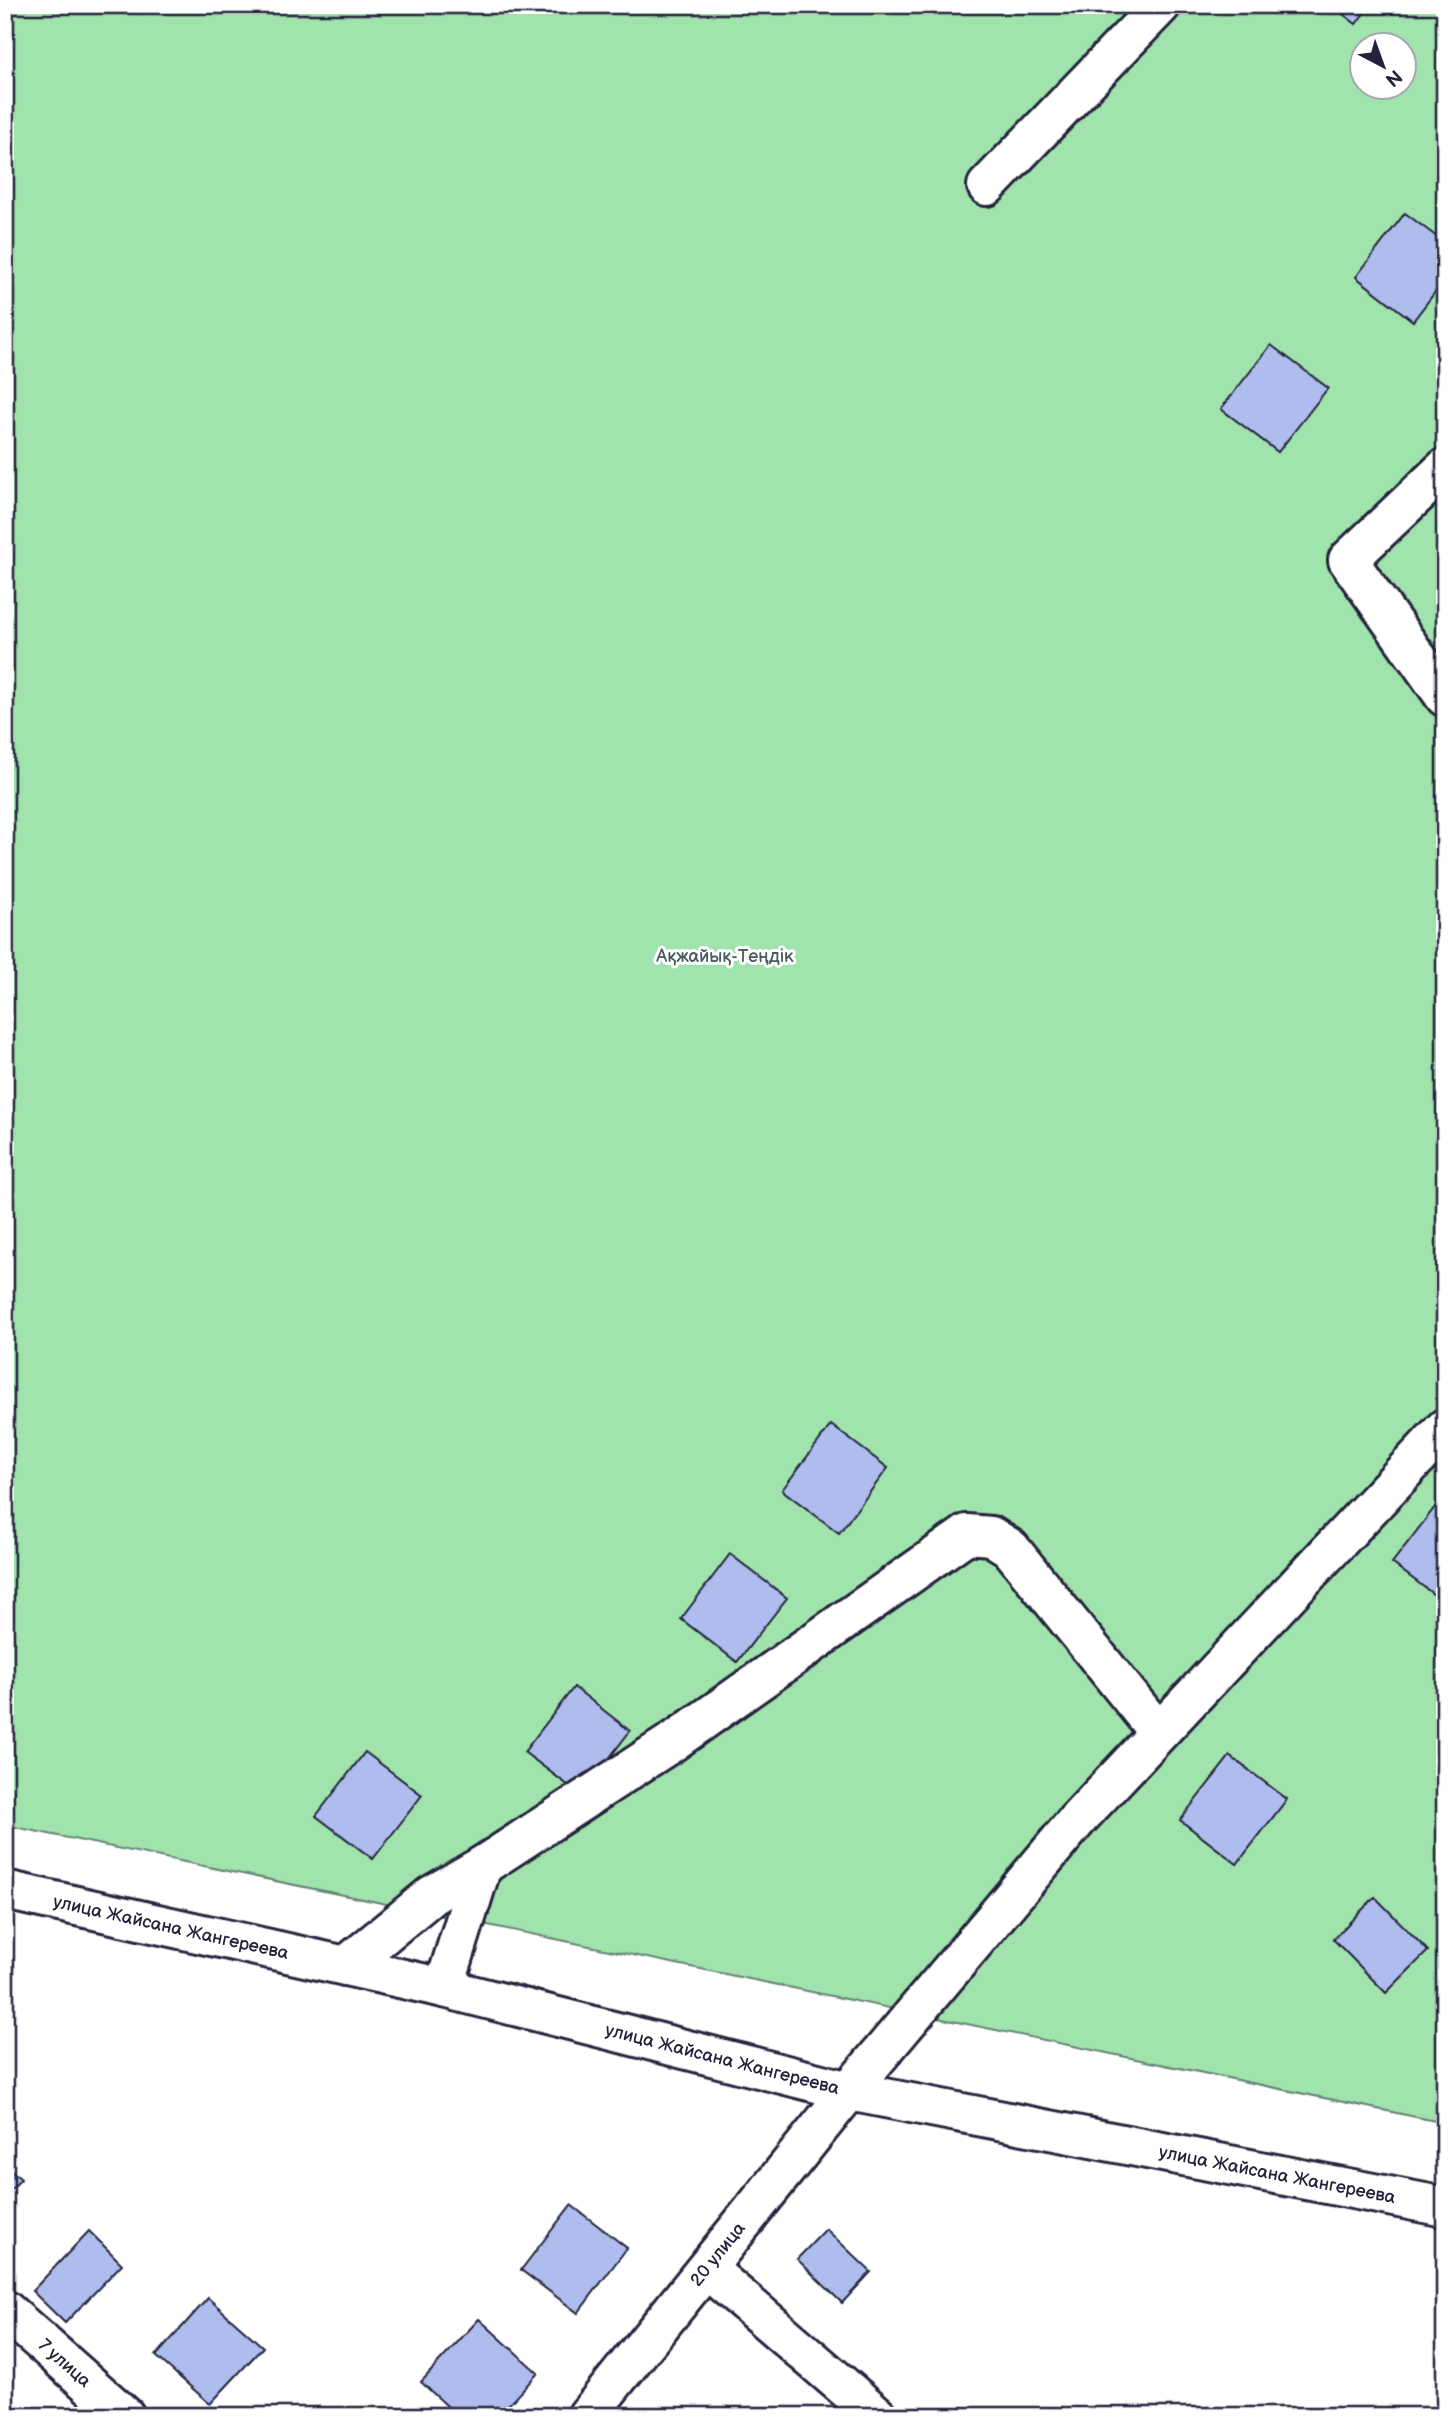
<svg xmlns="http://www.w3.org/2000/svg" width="1450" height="2421" font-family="'Balsamiq Sans',sans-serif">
  <rect width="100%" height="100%" fill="#fff"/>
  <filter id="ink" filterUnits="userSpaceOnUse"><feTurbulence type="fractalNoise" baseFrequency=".0143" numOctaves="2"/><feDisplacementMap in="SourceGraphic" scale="14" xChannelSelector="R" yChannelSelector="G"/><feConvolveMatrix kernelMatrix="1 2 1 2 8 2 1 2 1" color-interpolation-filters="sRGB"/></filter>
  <g filter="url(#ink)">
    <path fill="#a1e3ac" stroke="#628274" stroke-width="2" fill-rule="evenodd" d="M5,5H1445V2123L5,1825ZM1362,46H1404V88H1362Z"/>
    <g fill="#aebded" stroke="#22223b" stroke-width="2">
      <path d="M1331,5H1370L1356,24Z"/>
      <path d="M1405,213L1445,243V279L1413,321L1356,277Z"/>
      <path d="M1271,345L1328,388L1278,452L1221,409Z"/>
      <path d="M831,1425L888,1468L839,1533L782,1490Z"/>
      <path d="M1442,1498L1445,1501V1603L1392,1563Z"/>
      <path d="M730,1554L787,1598L737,1662L681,1619Z"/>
      <path d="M574,1687L630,1731L581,1795L524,1752Z"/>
      <path d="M365,1752L422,1795L373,1859L316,1816Z"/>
      <path d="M1230,1756L1287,1799L1237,1864L1180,1820Z"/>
      <path d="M1375,1897L1428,1951L1386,1993L1333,1939Z"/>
      <path d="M5,2165L21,2179L5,2196Z"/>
      <path d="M571,2205L627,2248L578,2313L521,2270Z"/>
      <path d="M826,2229L871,2272L842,2303L797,2259Z"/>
      <path d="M89,2231L122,2264L65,2323L32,2291Z"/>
      <path d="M208,2298L263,2347L210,2404L156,2356Z"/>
      <path d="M479,2319L538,2373L498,2416H458L421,2382Z"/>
    </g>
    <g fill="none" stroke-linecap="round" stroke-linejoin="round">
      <defs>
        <g id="street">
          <path d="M987,186L1161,5"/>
          <path d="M1445,468L1348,560L1445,697"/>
          <path id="s1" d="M5,1890L444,1988L849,2091L1445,2207"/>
          <path d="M346,1966L432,1895L482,1866"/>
          <path d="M444,1988L482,1866L674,1741L967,1534L991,1536L1010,1548L1158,1732"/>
          <path d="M707,2269L878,2416"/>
          <path id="s2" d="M5,2310L125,2416"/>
          <path id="s3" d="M587,2416L849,2091L1078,1819L1445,1428"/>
        </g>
      </defs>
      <use href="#street" stroke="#22223b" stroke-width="44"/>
      <use href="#street" stroke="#fff" stroke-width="38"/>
    </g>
  </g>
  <g text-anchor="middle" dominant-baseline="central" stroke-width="6" stroke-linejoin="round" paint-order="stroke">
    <g font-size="18" fill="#485c5d" stroke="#fff">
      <text x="725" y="956">Ақжайық-Теңдік</text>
    </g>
    <g font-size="18" fill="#22223b" stroke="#fff">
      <text stroke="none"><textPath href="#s1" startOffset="170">улица Жайсана Жангереева</textPath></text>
      <text stroke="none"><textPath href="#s1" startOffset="737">улица Жайсана Жангереева</textPath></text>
      <text stroke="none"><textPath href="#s1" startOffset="1304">улица Жайсана Жангереева</textPath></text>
      <text stroke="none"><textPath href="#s3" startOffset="208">20 улица</textPath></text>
      <text stroke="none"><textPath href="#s2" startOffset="80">7 улица</textPath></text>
    </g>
  </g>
  <rect width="1450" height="2421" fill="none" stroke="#fff" stroke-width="28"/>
  <rect x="14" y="14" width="1422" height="2393" fill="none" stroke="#22223b" stroke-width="2.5" filter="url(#ink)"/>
  <g transform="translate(1383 66) rotate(139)"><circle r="33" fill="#ffffff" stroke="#a7a7b1" stroke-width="2"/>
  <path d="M0-5L12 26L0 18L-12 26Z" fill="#22223b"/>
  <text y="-10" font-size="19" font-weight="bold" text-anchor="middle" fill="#22223b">N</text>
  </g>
</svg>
